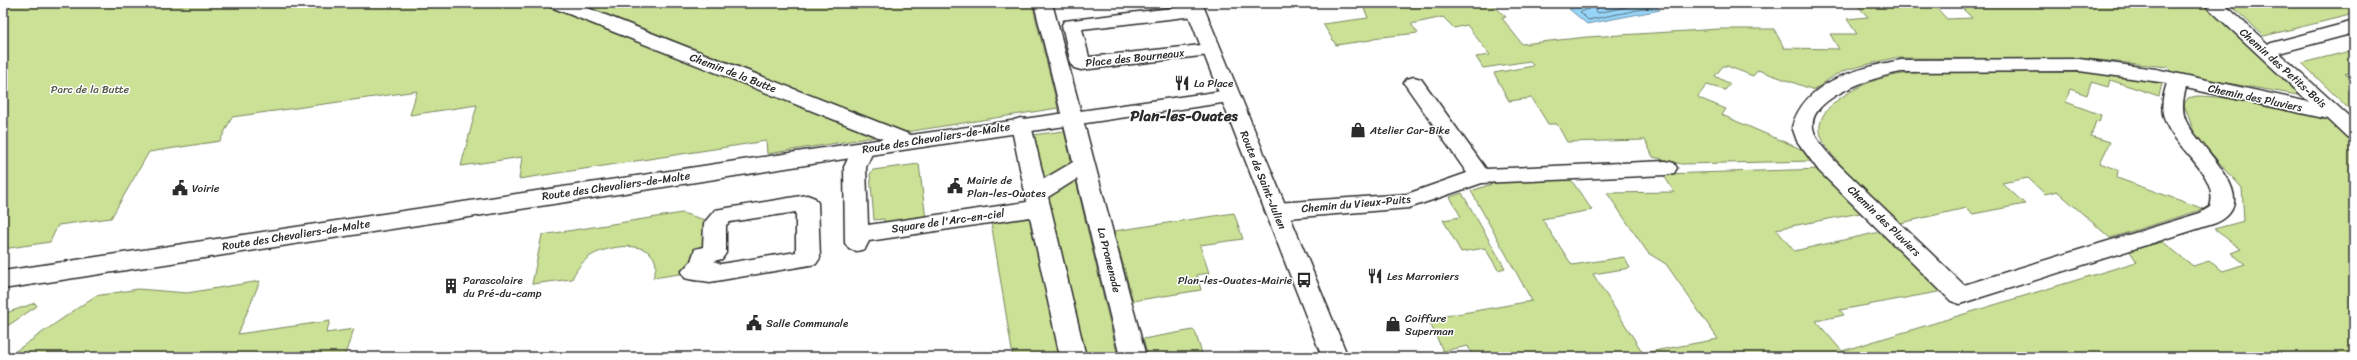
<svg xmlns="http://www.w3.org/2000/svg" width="2357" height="360" font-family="Sriracha,sans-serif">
  <rect width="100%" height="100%" fill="#fff"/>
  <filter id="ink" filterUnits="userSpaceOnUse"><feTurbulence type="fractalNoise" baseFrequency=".025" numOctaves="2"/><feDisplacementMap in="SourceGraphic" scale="8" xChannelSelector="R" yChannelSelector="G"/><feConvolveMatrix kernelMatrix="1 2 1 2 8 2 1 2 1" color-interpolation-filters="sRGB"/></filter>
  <g filter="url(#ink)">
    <g fill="#cae196" stroke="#7a8660">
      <path d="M3,3H1032L1058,108L767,154L766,141L519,179L522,157L461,166L477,105L410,115L417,91L232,117L220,141L149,152L111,218L58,225L50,242L3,249Z"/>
      <path d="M1362,3H1491L1506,17L1502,18L1522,44L1587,37L1720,29H1774L1784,48L1839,49L1830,34H1857L1847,19L1868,17L1855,3H1932L1947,19L1972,18L1962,8L1969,3H2205L2304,96L2173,74L2168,67L2088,59L1894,58L1849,69L1835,75L1814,90L1758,70L1753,76L1727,66H1723L1715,76L1730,84L1725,90L1707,85L1698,96L1699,98L1726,109L1722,115L1803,150L1815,161L1681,164L1653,157L1645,140L1567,142L1557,124H1548L1532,98L1509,101L1494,73L1533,66L1530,61L1483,68L1476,57L1490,55L1467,25L1454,28L1443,17L1411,24L1418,33L1373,38L1371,40L1336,45L1323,24L1368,18Z"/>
      <path d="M2228,3H2354V14L2264,36Z"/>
      <path d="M2354,50V71L2345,74L2354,79V114L2302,63Z"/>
      <path d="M1940,71H2078L2134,78L2162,84L2159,96L2110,80L2108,87L2091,82L2087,95L2070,89L2066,102L2101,115L2099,122L2096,121L2091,136L2110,142L2100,163L2118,170L2117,178L2204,209L2110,238L2057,191L2045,194L2028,178L2002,183L2025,204L1973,214L1966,208L1901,223C1882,205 1828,159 1821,136C1817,122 1824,111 1835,102C1869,76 1899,73 1940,71Z"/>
      <path d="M2197,96C2225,96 2310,109 2334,123C2341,128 2348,136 2354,142V357H1473L1468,346L1443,351L1428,319L1532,301L1471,191L1495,183L1569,177L1592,210L1542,219L1572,265L1624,257L1630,268L1593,274L1643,353L1718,339L1666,264L1648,253L1607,193L1674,192L1663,174L1824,169L1865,212L1776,229L1794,251L1884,231L1943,291L1840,310L1844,315L1816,321L1842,351L2133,263L2137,262L2129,250L2163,242L2193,266L2209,261L2223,271L2245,264L2231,253L2241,249L2214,229L2244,221L2242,188L2195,135L2184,104L2188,98Z"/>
      <path d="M1064,131L1118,357H1013L991,222L1049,213L1032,135Z"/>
      <path d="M919,164L926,219L885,224L884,219L874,220L870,174L873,170Z"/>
      <path d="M1462,193L1505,268L1498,270L1485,248L1461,252L1443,220L1461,217L1450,197Z"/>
      <path d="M682,213L715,223L693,272L653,278C654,274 656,269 656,266C654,237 604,246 589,257C581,263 576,270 572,279L532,284L542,235Z"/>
      <path d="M1234,213L1243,239L1200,245L1209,273L1197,275L1201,290L1133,301L1114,231Z"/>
      <path d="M260,281L238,334L330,321L326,333L354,329L344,357H7L95,296L138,289L187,293Z"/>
      <path d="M35,303L37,306L3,329V314Z"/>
      <path d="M1193,330L1195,331L1203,357H1148L1143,339Z"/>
    </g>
    <path fill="#97d5f8" stroke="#6c91a6" d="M1597,3H1652L1660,10L1587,24L1569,9Z"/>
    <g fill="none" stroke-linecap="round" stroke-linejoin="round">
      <g stroke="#566f7d" stroke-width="1">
        <path d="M1593,3L1591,8L1580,12L1588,20L1648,8L1650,3"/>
        <path d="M1598,3L1596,11L1598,13L1644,3"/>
      </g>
      <defs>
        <g id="pedestrian">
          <path d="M1034,3H1052L1146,357H1120L1077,179L1048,197L1086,357H1060L1030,217L869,241L865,249L857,251L849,249L845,243L844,167L855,144L863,142L871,144L874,149L866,167L868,225L1027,202L1011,125L1014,120L1021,118L1028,120L1031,125L1044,179L1073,162Z"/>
          <path d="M807,195L815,198L818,203L820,258L816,264L710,282C701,280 694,281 685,278L681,272L691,261L695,249L703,247L704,223L715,210ZM796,212V252L721,264L714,261L722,259L726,253V225L730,222Z"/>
        </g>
        <g id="minor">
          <path d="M549,3H575L911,135L1229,90L1236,92L1239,96L1236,100L1229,102L909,149L3,289V271L883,139L551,7Z"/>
          <path d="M2203,3H2223L2268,44L2354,21V33L2279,53L2354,121V139L2347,137L2328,119L2186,88C2183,98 2181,110 2186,121C2198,147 2266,200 2216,223L1969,301L1960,304L1951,301L1819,171L1797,141L1792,127C1805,80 1859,68 1901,60L2079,59L2156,69L2309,102ZM2079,71L2167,83C2164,93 2161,103 2163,114C2169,146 2221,173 2210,207L2200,213L1964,285L1835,161C1827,152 1815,140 1813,128C1808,96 1879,76 1901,72Z"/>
          <path d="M1196,5L1203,7L1205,11L1203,15L1082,29L1089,57L1211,44L1218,46L1221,50L1218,54L1081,70L1074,68L1071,64L1062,25L1064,21Z"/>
          <path d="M1414,77L1421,79L1486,169L1666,161L1674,163L1677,168L1674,173L1666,175L1482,183L1409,208L1276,219L1268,216L1265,211L1268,206L1276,203L1407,194L1467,173L1404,83L1407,79Z"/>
        </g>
        <path id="secondary" d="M1184,3H1202L1348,357H1322Z"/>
      </defs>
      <use href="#pedestrian" stroke="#2b2b2b" stroke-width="3"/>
      <use href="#minor" stroke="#2b2b2b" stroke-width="3"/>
      <use href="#secondary" stroke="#2b2b2b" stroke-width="3"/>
      <use href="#pedestrian" fill="#fff" fill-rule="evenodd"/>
      <use href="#minor" fill="#fff" fill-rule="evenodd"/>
      <use href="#secondary" fill="#fff" fill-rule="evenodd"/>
    </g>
  </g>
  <defs>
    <symbol id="restaurant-bare" viewBox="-9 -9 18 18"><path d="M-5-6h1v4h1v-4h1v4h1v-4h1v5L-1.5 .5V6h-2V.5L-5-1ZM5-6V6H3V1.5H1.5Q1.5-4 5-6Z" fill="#2b2b2b" stroke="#fff" stroke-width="2.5" paint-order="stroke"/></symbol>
    <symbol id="shop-bare" viewBox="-9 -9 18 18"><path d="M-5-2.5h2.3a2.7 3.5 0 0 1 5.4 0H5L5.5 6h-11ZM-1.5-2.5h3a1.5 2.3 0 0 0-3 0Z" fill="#2b2b2b" stroke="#fff" stroke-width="2.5" paint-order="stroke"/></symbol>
    <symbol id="civic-bare" viewBox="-9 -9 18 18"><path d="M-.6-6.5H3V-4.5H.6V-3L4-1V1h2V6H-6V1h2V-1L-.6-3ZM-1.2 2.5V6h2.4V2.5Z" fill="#2b2b2b" stroke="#fff" stroke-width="2.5" paint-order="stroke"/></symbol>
    <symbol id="bus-bare" viewBox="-9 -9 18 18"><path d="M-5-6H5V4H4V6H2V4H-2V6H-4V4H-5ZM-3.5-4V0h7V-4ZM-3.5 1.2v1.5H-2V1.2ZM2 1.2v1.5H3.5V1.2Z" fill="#2b2b2b" stroke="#fff" stroke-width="2.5" paint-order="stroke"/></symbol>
    <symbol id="building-bare" viewBox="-9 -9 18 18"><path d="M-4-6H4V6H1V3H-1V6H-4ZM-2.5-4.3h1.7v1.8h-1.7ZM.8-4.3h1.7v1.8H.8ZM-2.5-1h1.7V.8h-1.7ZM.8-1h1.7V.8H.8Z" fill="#2b2b2b" stroke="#fff" stroke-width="2.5" paint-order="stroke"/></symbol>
  </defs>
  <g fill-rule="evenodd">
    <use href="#restaurant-bare" x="1171" y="72" width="22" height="22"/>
    <use href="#shop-bare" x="1347" y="119" width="22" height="22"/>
    <use href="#civic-bare" x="944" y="175" width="22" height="22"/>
    <use href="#civic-bare" x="169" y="177" width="22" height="22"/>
    <use href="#restaurant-bare" x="1364" y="265" width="22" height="22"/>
    <use href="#bus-bare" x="1293" y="269" width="22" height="22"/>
    <use href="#building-bare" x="440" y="275" width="22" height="22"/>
    <use href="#civic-bare" x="743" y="312" width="22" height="22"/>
    <use href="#shop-bare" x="1382" y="313" width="22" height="22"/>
  </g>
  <g text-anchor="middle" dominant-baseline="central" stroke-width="3" stroke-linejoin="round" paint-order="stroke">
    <g font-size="11" fill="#2b2b2b" stroke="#fff">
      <text transform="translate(1135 58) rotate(-6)">Place des Bourneaux</text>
      <text transform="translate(2283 68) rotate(42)">Chemin des Petits-Bois</text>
      <text transform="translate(733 73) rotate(21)">Chemin de la Butte</text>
      <text transform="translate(2255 98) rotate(12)">Chemin des Pluviers</text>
      <text transform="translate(936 138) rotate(-9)">Route des Chevaliers-de-Malte</text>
      <text transform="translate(1263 180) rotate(68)">Route de Saint-Julien</text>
      <text transform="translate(616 186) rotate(-8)">Route des Chevaliers-de-Malte</text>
      <text transform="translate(1356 204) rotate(-5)">Chemin du Vieux-Puits</text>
      <text transform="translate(948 221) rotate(-8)">Square de l'Arc-en-ciel</text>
      <text transform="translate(1884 221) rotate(44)">Chemin des Pluviers</text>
      <text transform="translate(296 235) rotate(-9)">Route des Chevaliers-de-Malte</text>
      <text transform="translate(1109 260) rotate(76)">La Promenade</text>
    </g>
    <g font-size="11" fill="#2b2b2b" stroke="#fff" text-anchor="start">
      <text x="1194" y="83">La Place</text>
      <text x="1370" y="130">Atelier Car-Bike</text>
      <text x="967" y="180">Mairie de<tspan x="967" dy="13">Plan-les-Ouates</tspan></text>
      <text x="192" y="188">Voirie</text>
      <text x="1387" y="276">Les Marroniers</text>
      <text x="463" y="280">Parascolaire<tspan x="463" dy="13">du Pré-du-camp</tspan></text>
      <text x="1292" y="280" text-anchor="end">Plan-les-Ouates-Mairie</text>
      <text x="1405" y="318">Coiffure<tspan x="1405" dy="13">Superman</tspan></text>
      <text x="766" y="323">Salle Communale</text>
    </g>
    <g font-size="11" fill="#535846" stroke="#fff">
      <text x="90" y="89">Parc de la Butte</text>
    </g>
    <g font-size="15" font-weight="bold" fill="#2b2b2b" stroke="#fff">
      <text x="1184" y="116">Plan-les-Ouates</text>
    </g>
  </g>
  <rect width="2357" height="360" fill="none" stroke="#fff" stroke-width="16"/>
  <rect x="8" y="8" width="2341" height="344" fill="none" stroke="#2b2b2b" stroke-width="1.5" filter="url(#ink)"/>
</svg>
